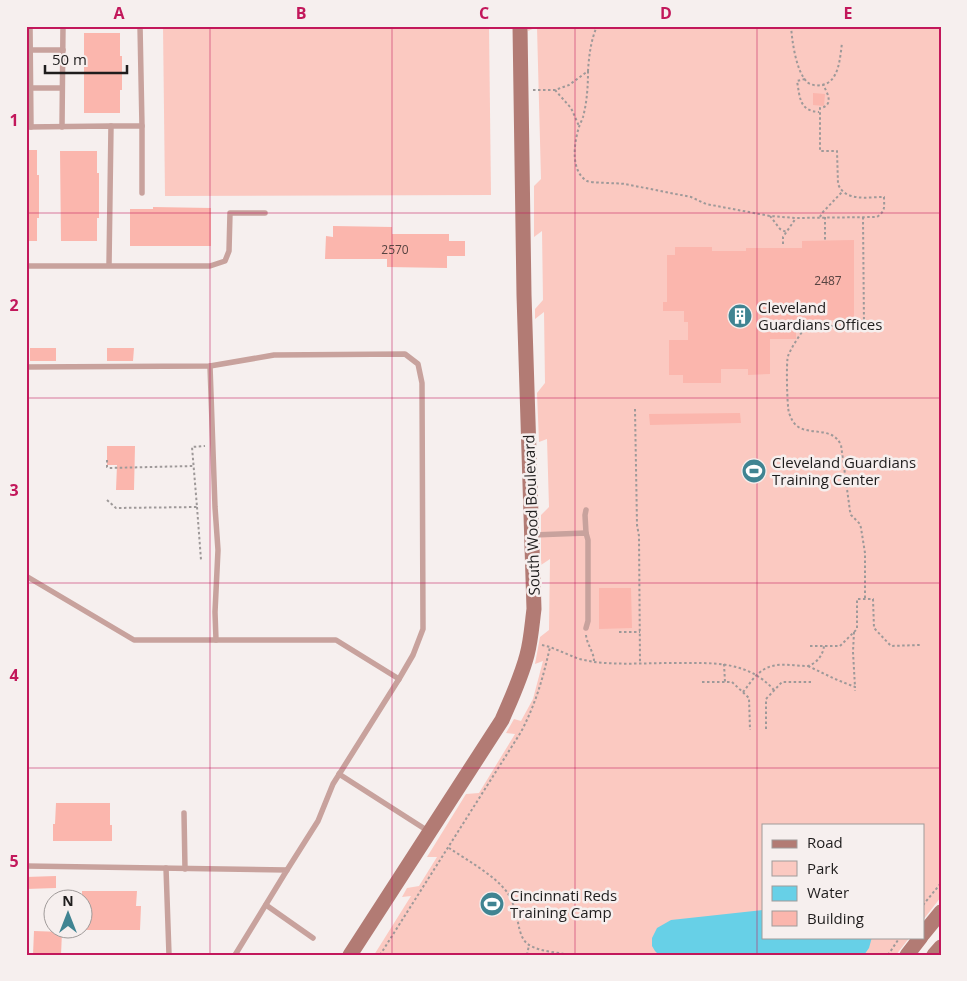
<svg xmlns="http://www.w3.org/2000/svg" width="967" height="981" font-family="'Open Sans',sans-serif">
  <rect width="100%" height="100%" fill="#f6efee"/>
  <g fill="#fbc9c1">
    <path d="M163,26H489L491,195L165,196Z"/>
    <path d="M528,26H941V897L923,920V825H763V937H910L896,955H374L411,896L402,897L407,888L419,886L437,857H427L466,794L479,793L515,734L506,733L514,719L521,721L533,699L543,661L535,664L540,637L549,630L550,559L541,565V515L549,507L547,439L539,442L537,393L545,383L544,312L535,319V309L543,300L542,231L534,237V186L541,179L537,27L528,31Z"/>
  </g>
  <path fill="#67d0e7" d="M763,910V937H872L869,948L864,955H659L655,951L652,946V938L657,928L671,920Z"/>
  <g fill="#fbb6ad">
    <path d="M84,33H120V56H122V90H120V113H84Z"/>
    <path d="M813,93L825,94L824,106L813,105Z"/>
    <path d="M26,150H37V175H39V218H37V241H26Z"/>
    <path d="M60,151H97V173H99V218H97V241H61Z"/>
    <path d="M153,207L211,208V246H130V209H153Z"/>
    <path d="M333,226L392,227V234H449V241H465V256H447V268L387,267V259H325L326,236L333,237Z"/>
    <path d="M854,240V320H796V339H770V374L748,375V369H721V383H683V375H669V340H688V322H684V311H663V302H667V255H675V247H712V251H746V248H802V241Z"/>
    <rect x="30" y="348" width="26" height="13"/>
    <path d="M107,348H134L133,361H107Z"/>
    <path d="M740,413L741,423L650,425L649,414Z"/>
    <path d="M107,446H135L134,490H116L117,465H107Z"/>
    <path d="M599,588H631L632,628L599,629Z"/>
    <path d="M56,803H110V825H112V841H53V824H55Z"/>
    <path d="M56,876V888L26,889V877Z"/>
    <path d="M82,891H137L136,906H141L140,930H82Z"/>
    <path d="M34,931L62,932L61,955H33Z"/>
  </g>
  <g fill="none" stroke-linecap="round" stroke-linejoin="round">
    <g stroke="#9e9999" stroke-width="2" stroke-dasharray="2.5 2.5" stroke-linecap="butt">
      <path d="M791,26C792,41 796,71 807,82C810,85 817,86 822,85C839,82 840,58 842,43"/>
      <path d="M588,71C588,86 587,102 583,117C582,120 580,124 579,127C574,143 570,171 587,181C591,183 618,183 625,184L691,197L706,204L770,216L796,218L877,217C886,211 884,206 884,197C868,197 845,202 838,184L837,151H820V108C834,106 828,93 823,85"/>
      <path d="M805,79L797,81C800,97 799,111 819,112"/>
      <path d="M533,90H555L569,85L588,71C589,55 591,40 597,26"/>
      <path d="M555,90L571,108L579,126"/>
      <path d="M770,216L780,229L786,232"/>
      <path d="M820,217L822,213L842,192"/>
      <path d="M825,217V241"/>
      <path d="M863,217L864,326H806C800,335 792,346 788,356C786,361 787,407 789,413C791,418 793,423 797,426C811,436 832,426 841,445L850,511L851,515L860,524L861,528L865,553V599"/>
      <path d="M783,244V237L796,218"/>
      <path d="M635,409L637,525L639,536L640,663"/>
      <path d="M107,460V467L109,468L193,466"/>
      <path d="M107,500L116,508L197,507L192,447L205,446"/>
      <path d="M197,507L201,560"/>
      <path d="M619,632H640"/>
      <path d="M854,632L853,652L855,687"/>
      <path d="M586,635C587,645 594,652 594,661"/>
      <path d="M542,645L550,647L579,659L594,662C620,665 647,663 674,663C712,663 747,660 774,690"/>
      <path d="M810,646H840L857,629V599H873L874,628L891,646L920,645"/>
      <path d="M724,664L725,682"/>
      <path d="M808,666L835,679L855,687V691"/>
      <path d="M702,682H732L749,698L750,730"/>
      <path d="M743,692C748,686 752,679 758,674C772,660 791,666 808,666C817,663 823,655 824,646"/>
      <path d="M766,729V699L782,682H811"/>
      <path d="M449,848C467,860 494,875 507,892C510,897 513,903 515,909C519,921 518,940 531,946C542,952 557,952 569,955"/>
      <path d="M923,905L941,883"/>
      <path d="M380,955L521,732C536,703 543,678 550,647"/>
      <path d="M527,955L529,945"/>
      <path d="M888,955L900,937"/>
    </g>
    <g stroke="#c8a29d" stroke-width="5.5">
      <path d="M30,26L31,127"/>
      <path d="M31,50H63"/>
      <path d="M31,88H62"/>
      <path d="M111,126H142L140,26"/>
      <path d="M142,126V193"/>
      <path d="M26,127L111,126L109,265"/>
      <path d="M62,127L63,26"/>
      <path d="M26,266H210L225,261L229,251L230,213H265"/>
      <path d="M210,366L215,507L218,550L215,612L216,640"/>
      <path d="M26,367L210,366L274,355L405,354L418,364L422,383L423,629L413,655L399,679L336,640H134L26,576"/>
      <path d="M586,533L585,515L586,510"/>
      <path d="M533,535L586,533L588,540V621L586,628"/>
      <path d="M339,774L428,831"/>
      <path d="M184,813L185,869"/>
      <path d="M26,866L287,870L235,955"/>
      <path d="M166,868L169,955"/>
      <path d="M287,870L318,821L333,784L399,679"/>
      <path d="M266,905L313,938"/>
    </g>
    <g stroke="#b27b74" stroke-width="15">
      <path d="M923,934L941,912"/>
      <path d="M350,955L502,720C511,699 521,678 527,655C531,640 532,624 534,609L524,295L520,26"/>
      <path d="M907,955L921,937"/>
      <path d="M934,955L941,947"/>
    </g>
  </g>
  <path fill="none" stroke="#c2185b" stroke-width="1" stroke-opacity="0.55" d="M210,26V955M392,26V955M575,26V955M757,26V955M26,213H941M26,398H941M26,583H941M26,768H941"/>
  <defs>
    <symbol id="building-disc" viewBox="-11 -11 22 22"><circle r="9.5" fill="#408492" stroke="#f6efee"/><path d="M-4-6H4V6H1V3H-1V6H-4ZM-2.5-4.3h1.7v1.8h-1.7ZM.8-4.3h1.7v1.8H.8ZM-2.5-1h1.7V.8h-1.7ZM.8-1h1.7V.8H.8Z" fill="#fff"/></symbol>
    <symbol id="stadium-disc" viewBox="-11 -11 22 22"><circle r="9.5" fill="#408492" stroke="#f6efee"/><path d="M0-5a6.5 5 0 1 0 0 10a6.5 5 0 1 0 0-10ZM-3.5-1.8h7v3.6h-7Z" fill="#fff"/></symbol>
  </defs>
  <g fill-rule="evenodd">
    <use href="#building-disc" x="726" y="302" width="28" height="28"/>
    <use href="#stadium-disc" x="740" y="457" width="28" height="28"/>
    <use href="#stadium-disc" x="478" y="890" width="28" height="28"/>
  </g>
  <g text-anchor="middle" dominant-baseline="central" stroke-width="5" stroke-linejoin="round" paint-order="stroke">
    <g font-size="12" fill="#564341">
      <text x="395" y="249">2570</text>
      <text x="828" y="280">2487</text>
    </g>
    <g font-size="15" fill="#1f1d1d" stroke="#f6efee" text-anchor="start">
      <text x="758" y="307">Cleveland<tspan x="758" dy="17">Guardians Offices</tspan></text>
      <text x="772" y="462">Cleveland Guardians<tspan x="772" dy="17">Training Center</tspan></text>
      <text x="510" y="895">Cincinnati Reds<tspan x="510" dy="17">Training Camp</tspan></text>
    </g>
    <g font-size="15" fill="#1f1d1d" stroke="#f6efee">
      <text transform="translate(531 515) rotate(-92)">South Wood Boulevard</text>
    </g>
  </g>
  <rect width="967" height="981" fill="none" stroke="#f6efee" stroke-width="55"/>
  <rect x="762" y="824" width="162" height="115" fill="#f6efee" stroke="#a09b9a"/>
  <rect x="772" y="840" width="25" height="8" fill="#b27b74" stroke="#a09b9a"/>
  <text x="807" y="848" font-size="15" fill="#1f1d1d">Road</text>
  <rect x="772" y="861" width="25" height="15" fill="#fbc9c1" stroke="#a09b9a"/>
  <text x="807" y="874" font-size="15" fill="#1f1d1d">Park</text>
  <rect x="772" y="886" width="25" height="15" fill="#67d0e7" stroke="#a09b9a"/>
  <text x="807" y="898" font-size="15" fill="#1f1d1d">Water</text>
  <rect x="772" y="911" width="25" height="15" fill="#fbb6ad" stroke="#a09b9a"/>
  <text x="807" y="924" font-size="15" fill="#1f1d1d">Building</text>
  <g transform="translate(68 914)"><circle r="24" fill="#f6efee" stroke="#a09b9a"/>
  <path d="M0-4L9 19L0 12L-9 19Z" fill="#408492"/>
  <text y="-8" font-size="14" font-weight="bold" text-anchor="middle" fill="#1f1d1d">N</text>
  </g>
  <path d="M45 65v8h82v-8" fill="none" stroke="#1f1d1d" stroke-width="2.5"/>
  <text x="52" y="65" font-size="15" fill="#1f1d1d" stroke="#f6efee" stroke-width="4" paint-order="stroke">50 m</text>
  <rect x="28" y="28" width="912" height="926" fill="none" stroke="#c2185b" stroke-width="2"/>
  <g font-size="16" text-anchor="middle" font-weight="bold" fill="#c2185b">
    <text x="119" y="19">A</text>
    <text x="301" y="19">B</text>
    <text x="484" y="19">C</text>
    <text x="666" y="19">D</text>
    <text x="848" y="19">E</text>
    <text x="14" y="126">1</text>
    <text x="14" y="311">2</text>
    <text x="14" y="496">3</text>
    <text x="14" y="681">4</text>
    <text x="14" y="867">5</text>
  </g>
</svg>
